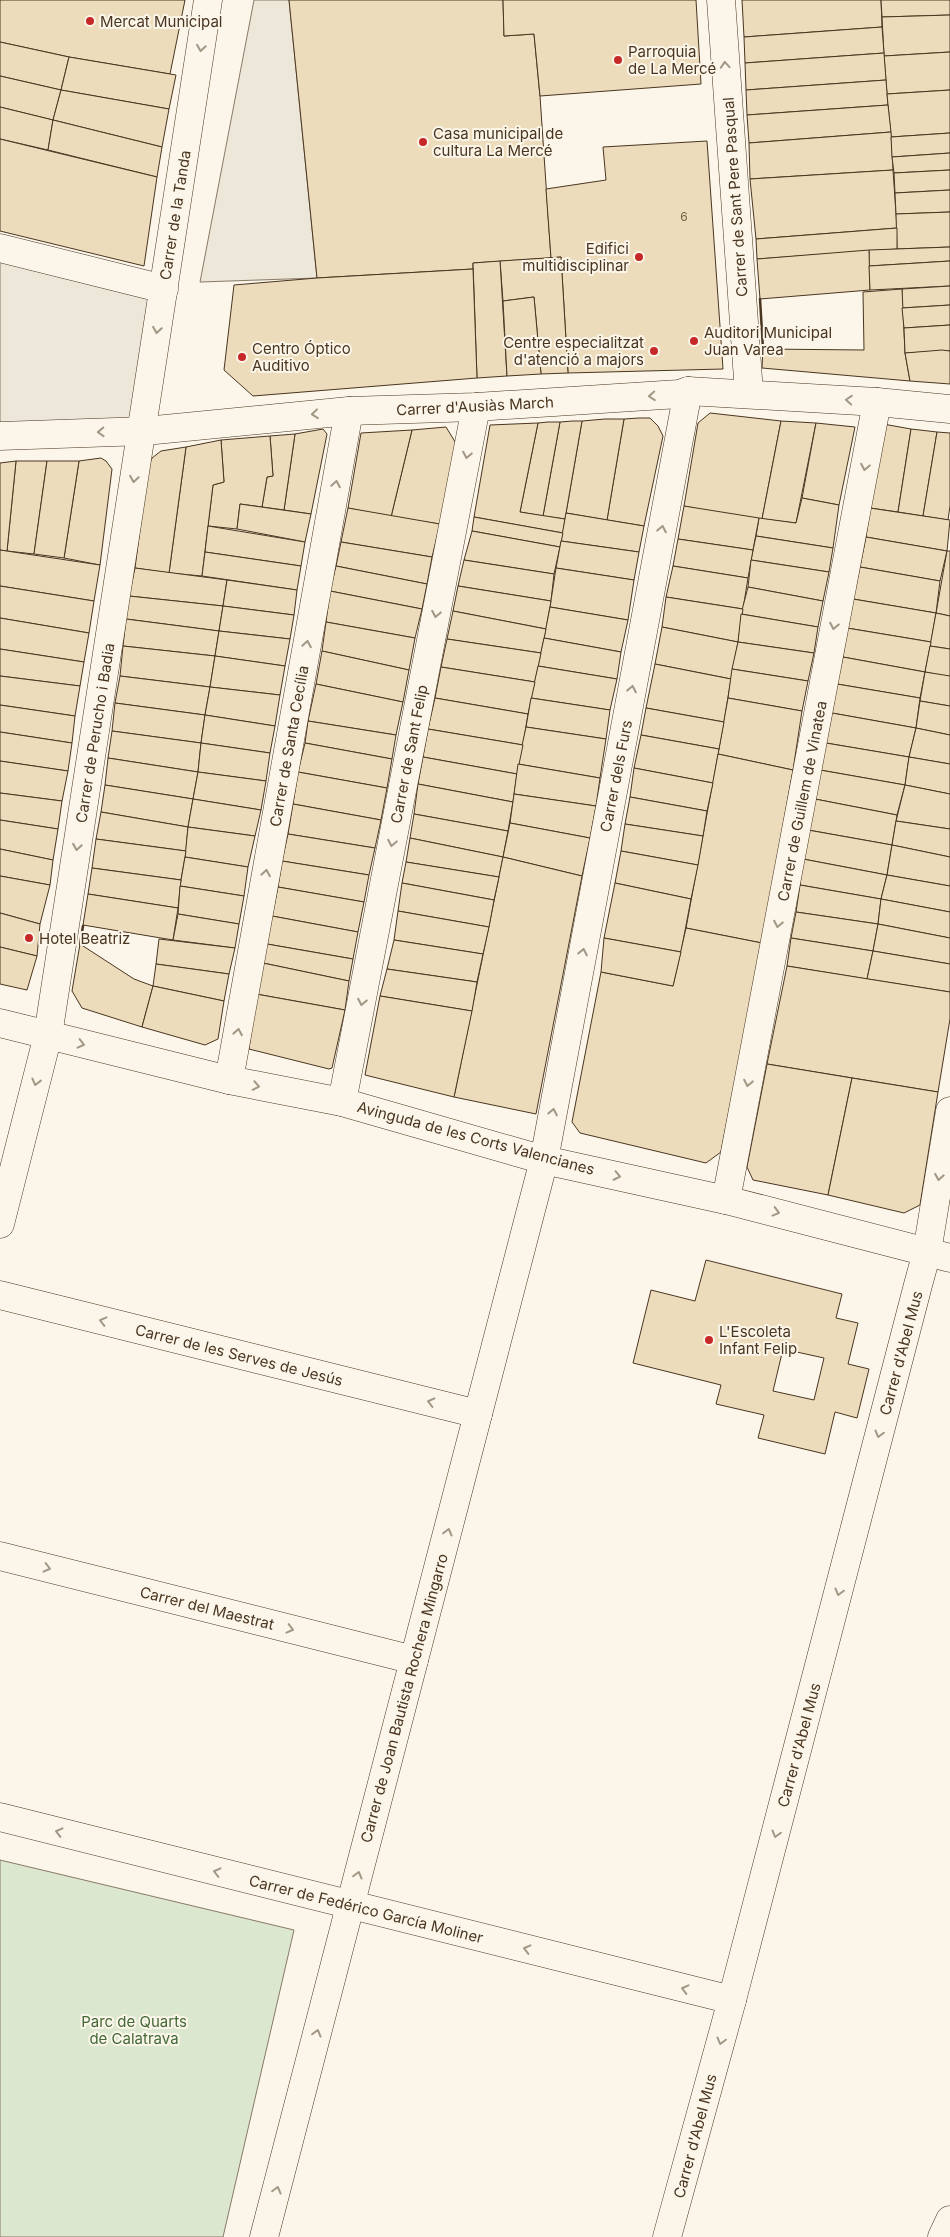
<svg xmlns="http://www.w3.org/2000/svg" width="950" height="2237" font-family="Inter,sans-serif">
  <rect width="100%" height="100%" fill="#fbf6e9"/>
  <path fill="#dce7d0" stroke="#887966" d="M0,1860L294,1930L223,2237H0Z"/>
  <g fill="#ede7d9" stroke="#887966">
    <path d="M254,0H289L317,278L200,282Z"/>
    <path d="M0,248L164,289L142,431L0,436Z"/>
  </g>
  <g fill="#ecdcbc" stroke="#4a3520" fill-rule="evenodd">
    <path d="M0,0H185L170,74L69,57L0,42Z"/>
    <path d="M289,0H503L504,36L534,34L540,96L551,258L473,263V269L317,278Z"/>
    <path d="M503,0H696L701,84L540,96L534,34L504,36Z"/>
    <path d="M742,0H881L882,27L744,37Z"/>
    <path d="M881,0H950V15L882,17Z"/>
    <path d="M950,15V52L884,56L882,17Z"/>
    <path d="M882,27L884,53L745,63L744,37Z"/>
    <path d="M0,42L69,57L61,90L0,76Z"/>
    <path d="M950,52V90L887,94L884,56Z"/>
    <path d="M884,53L886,80L746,90L745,63Z"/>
    <path d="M69,57L176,75L169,109L61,90Z"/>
    <path d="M0,76L61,90L53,120L0,107Z"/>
    <path d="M886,80L888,105L747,115L746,90Z"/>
    <path d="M61,90L169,109L162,147L53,120Z"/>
    <path d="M950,90V133L891,137L887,94Z"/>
    <path d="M888,105L891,132L749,143L747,115Z"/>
    <path d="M0,107L53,120L48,150L0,139Z"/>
    <path d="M53,120L162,147L157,177L48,150Z"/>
    <path d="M891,132L893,170L750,179L749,143Z"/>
    <path d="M950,133V153L892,157L891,137Z"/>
    <path d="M0,139L157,177L144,266L0,231Z"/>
    <path d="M707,141L723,369L568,373L561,257L551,258L546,189L606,180L603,147Z"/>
    <path d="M950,153V170L894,173L892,157Z"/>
    <path d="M893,170L897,228L756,239L750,179Z"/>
    <path d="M950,170V190L895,193L894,173Z"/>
    <path d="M950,190V212L896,214L895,193Z"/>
    <path d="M950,212V247L897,249L896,214Z"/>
    <path d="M897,228V249L757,259L756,239Z"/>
    <path d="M950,247V261L869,266V250Z"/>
    <path d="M869,250L870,290L760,299L757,259Z"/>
    <path d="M561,257L568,373L541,374L534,297L503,301L500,261Z"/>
    <path d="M500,261L507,376L477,378L473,263Z"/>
    <path d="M950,261V286L870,290L869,266Z"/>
    <path d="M473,269L477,378L253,396L224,370L234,285L317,278Z"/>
    <path d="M950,286V305L902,308V289Z"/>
    <path d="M902,289L905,353L910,381L762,368L763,349L864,350L863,292Z"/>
    <path d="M534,297L541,374L507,376L503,301Z"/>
    <path d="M950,305V325L904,328L902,308Z"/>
    <path d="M950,325V351L905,353L904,328Z"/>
    <path d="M942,350L950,351V384L910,381L905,353Z"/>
    <path d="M710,413L781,421L762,519L758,521L684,506L698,423Z"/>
    <path d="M639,418H650L658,426L663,436L644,526L607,520L624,419Z"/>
    <path d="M605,419H624L607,520L566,513L582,421Z"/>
    <path d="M573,421H582L565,519L543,516L560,422Z"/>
    <path d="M781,421L816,423L796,523L762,519Z"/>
    <path d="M548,422H560L543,516L520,512L538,423Z"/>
    <path d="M538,423L520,512L565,519L563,533L474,517L490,425Z"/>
    <path d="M816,423L855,427L839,505L802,498Z"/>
    <path d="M883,424L911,429L898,512L870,508Z"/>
    <path d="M446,427L457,445L440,524L391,517L412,430Z"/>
    <path d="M323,429L327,434L311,514L284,510L295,434Z"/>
    <path d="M911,429L937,432L923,516L898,512Z"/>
    <path d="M412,430L391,517L348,508L361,433Z"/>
    <path d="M937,432L950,433V506L948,520L923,516Z"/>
    <path d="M295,434L284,510L262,507L267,477L273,476L270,436Z"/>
    <path d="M270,436L273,476L267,477L262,507L240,504L237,529L208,526L213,485L224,482L221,440Z"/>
    <path d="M221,440L224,482L213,485L202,576L169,573L186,447Z"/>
    <path d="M186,447L169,573L135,568L148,467L152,458L161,451Z"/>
    <path d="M101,458L106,461L112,469L100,565L64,558L79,461Z"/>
    <path d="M16,461H47L34,554L7,551Z"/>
    <path d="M16,461L7,551L0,550V463Z"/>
    <path d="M47,461H79L64,558L34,554Z"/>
    <path d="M802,498L839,505L833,548L756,536L759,518L796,523Z"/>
    <path d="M240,504L311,514L305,542L237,529Z"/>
    <path d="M684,506L759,518L753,550L678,539Z"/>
    <path d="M348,508L440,524L432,557L341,542Z"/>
    <path d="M870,508L950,520L947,551L866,537Z"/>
    <path d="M566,513L644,526L639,552L561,541Z"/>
    <path d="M474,517L563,533L560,547L472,531Z"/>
    <path d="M208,526L305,542L301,566L205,552Z"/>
    <path d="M472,531L560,547L554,574L464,560Z"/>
    <path d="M756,536L833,548L829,572L751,560Z"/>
    <path d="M866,537L947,551L940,581L860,567Z"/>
    <path d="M678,539L753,550L748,578L673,566Z"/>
    <path d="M561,541L639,552L634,580L556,568Z"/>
    <path d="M341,542L432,557L427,584L336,566Z"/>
    <path d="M0,550L100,565L94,601L0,586Z"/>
    <path d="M947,551H950V616L936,613Z"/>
    <path d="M205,552L301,566L297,590L202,576Z"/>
    <path d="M464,560L554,574L551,601L458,586Z"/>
    <path d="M751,560L829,572L823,601L748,587Z"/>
    <path d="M336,566L427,584L422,609L330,591Z"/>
    <path d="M673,566L748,578L743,609L666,597Z"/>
    <path d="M860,567L940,581L936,613L853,599Z"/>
    <path d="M135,568L227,580L223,606L129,596Z"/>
    <path d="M556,568L634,580L628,620L550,607Z"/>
    <path d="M227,580L297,590L294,615L223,606Z"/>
    <path d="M0,586L94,601L89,633L0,618Z"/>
    <path d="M458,586L551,601L546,629L453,611Z"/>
    <path d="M748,587L823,601L818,627L741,614Z"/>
    <path d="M330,591L422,609L415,638L326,622Z"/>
    <path d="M129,596L223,606L219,631L126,619Z"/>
    <path d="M666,597L743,609L738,642L662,627Z"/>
    <path d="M853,599L936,613L931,642L847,628Z"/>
    <path d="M223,606L294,615L290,639L219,631Z"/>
    <path d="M550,607L628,620L621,652L544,638Z"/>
    <path d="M453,611L546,629L541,653L447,639Z"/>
    <path d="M936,613L950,616V649L930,646Z"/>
    <path d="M741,614L818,627L814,653L738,642Z"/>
    <path d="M0,618L89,633L84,662L0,649Z"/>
    <path d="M126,619L219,631L215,656L123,646Z"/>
    <path d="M326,622L415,638L409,670L322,651Z"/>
    <path d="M662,627L738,642L731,679L655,664Z"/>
    <path d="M847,628L931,642L925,672L843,657Z"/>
    <path d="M219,631L290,639L285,666L215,656Z"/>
    <path d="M544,638L621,652L617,679L538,666Z"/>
    <path d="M447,639L541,653L535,682L441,667Z"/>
    <path d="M738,642L814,653L808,681L732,669Z"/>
    <path d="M123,646L215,656L210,687L120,676Z"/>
    <path d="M930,646L950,649V677L925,672Z"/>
    <path d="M0,649L84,662L80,686L0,676Z"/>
    <path d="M322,651L409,670L403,702L316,684Z"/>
    <path d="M215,656L285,666L280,695L210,687Z"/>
    <path d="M843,657L925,672L920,698L837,684Z"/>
    <path d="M655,664L731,679L724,722L646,708Z"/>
    <path d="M538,666L617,679L610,710L531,698Z"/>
    <path d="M441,667L535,682L528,714L435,698Z"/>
    <path d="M732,669L808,681L802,711L728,698Z"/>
    <path d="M925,672L950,676V706L920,701Z"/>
    <path d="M0,676L80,686L75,716L0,705Z"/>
    <path d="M120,676L210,687L205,715L115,703Z"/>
    <path d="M316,684L403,702L396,735L308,721Z"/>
    <path d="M837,684L920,698L916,728L832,713Z"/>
    <path d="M210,687L280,695L275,726L205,715Z"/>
    <path d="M435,698L528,714L523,745L428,729Z"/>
    <path d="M531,698L610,710L606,739L526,727Z"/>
    <path d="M728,698L802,711L793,770L718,754Z"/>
    <path d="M920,701L950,706V735L916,728Z"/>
    <path d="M115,703L205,715L201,743L112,731Z"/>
    <path d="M0,705L75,716L72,743L0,732Z"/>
    <path d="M646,708L724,722L719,749L641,735Z"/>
    <path d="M832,713L916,728L909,757L826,743Z"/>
    <path d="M205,715L275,726L270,753L201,743Z"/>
    <path d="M308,721L396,735L392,759L305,743Z"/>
    <path d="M526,727L606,739L600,778L518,764Z"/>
    <path d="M916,728L950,735V764L909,757Z"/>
    <path d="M428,729L523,745L517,774L423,757Z"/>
    <path d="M112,731L201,743L198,772L108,758Z"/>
    <path d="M0,732L72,743L68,771L0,761Z"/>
    <path d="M641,735L719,749L713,783L634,768Z"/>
    <path d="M201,743L270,753L266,781L198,772Z"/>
    <path d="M305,743L392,759L387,788L298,772Z"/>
    <path d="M826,743L909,757L905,785L820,770Z"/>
    <path d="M718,754L793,770L762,943L686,928Z"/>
    <path d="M423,757L517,774L513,802L418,784Z"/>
    <path d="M909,757L950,764V794L905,785Z"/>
    <path d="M108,758L198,772L193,799L105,785Z"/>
    <path d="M0,761L68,771L62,801L0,793Z"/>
    <path d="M518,764L600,778L596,806L514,794Z"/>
    <path d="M634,768L713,783L707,811L630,797Z"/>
    <path d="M820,770L905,785L897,815L815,799Z"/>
    <path d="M198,772L266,781L261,810L193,799Z"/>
    <path d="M298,772L387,788L381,820L293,804Z"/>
    <path d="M418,784L513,802L508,831L414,814Z"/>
    <path d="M105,785L193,799L188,827L101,812Z"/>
    <path d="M905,785L950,794V829L896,821Z"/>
    <path d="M0,793L62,801L58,829L0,820Z"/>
    <path d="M514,794L596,806L590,838L510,823Z"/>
    <path d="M630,797L707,811L703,836L625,824Z"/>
    <path d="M193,799L261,810L255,836L188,827Z"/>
    <path d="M815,799L897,815L892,845L808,830Z"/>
    <path d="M293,804L381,820L375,848L288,834Z"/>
    <path d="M101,812L188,827L186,851L96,839Z"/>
    <path d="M414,814L508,831L503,857L410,838Z"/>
    <path d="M0,820L58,829L53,860L0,849Z"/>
    <path d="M896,821L950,829V857L892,845Z"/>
    <path d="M510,823L590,838L582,876L503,857Z"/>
    <path d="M625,824L703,836L698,865L621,851Z"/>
    <path d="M188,827L255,836L248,867L185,857Z"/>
    <path d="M808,830L892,845L887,875L803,859Z"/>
    <path d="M288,834L375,848L369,875L282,861Z"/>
    <path d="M410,838L503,857L499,877L406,862Z"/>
    <path d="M96,839L186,851L181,880L92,868Z"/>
    <path d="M892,845L950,857V886L887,875Z"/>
    <path d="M0,849L53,860L50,885L0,876Z"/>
    <path d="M621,851L698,865L691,899L615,883Z"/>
    <path d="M185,857L248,867L244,896L180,886Z"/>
    <path d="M503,857L582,876L536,1114L454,1097Z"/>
    <path d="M803,859L887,875L881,899L800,885Z"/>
    <path d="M282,861L369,875L364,902L278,887Z"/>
    <path d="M406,862L499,877L494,900L402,883Z"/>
    <path d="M92,868L181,880L178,908L88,894Z"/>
    <path d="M887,875L950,886V912L881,899Z"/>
    <path d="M0,876L50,885L40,924L0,913Z"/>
    <path d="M402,883L494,900L489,927L398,911Z"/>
    <path d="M615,883L691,899L681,952L604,938Z"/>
    <path d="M800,885L881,899L878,924L796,912Z"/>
    <path d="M180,886L244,896L239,924L178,914Z"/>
    <path d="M278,887L364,902L358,932L272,916Z"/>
    <path d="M88,894L178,908L173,940L83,925Z"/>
    <path d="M881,899L950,912V938L878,924Z"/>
    <path d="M398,911L489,927L483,954L394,940Z"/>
    <path d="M796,912L878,924L873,951L791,938Z"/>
    <path d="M0,913L40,924L37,956L0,947Z"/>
    <path d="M178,914L239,924L235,948L173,940Z"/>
    <path d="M272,916L358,932L353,959L267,944Z"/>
    <path d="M878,924L950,938V964L873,951Z"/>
    <path d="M686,928L762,943L721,1152L706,1163L580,1133L572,1122L601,972L673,986Z"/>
    <path d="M604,938L681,952L673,986L601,972Z"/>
    <path d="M791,938L873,951L867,979L787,966Z"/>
    <path d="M159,939L235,948L229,974L156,964Z"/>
    <path d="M394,940L483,954L477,982L387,969Z"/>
    <path d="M80,944L134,979L153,986L142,1027L82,1008L72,991Z"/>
    <path d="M267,944L353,959L349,981L263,963Z"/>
    <path d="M0,947L37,956L27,990L0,984Z"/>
    <path d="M873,951L950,964V992L867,979Z"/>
    <path d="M263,963L349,981L345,1010L256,994Z"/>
    <path d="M156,964L229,974L224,1001L153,986Z"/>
    <path d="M787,966L950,992V1019L938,1092L767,1064Z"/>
    <path d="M387,969L477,982L472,1011L380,996Z"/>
    <path d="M153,986L224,1001L218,1039L205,1045L142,1027Z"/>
    <path d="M256,994L345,1010L332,1068L329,1069L249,1049Z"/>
    <path d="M380,996L472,1011L454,1097L365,1075Z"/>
    <path d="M767,1064L852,1078L828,1195L753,1180L747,1167Z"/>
    <path d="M852,1078L938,1092L920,1205L904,1213L828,1195Z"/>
    <path d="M706,1260L842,1294L836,1318L858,1323L848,1364L869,1369L857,1418L835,1412L825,1454L758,1438L764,1415L716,1404L721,1385L633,1363L651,1290L695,1301ZM783,1349L824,1358L814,1400L773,1391Z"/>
  </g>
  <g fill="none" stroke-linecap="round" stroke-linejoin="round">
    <defs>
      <g id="minor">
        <path d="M721,0L749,393"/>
        <path d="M0,248L164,289"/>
        <path d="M0,436L145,431L349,411L476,407L679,394L688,391L877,402L950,409"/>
        <path d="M0,1023L229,1080L342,1102L544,1160L726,1200L950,1258"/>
        <path d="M229,1080L349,411"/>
        <path d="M342,1102L476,407"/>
        <path d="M726,1200L877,402"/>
        <path d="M0,1224L48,1035L208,0"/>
        <path d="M0,1295L478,1414"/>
        <path d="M0,1556L414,1660"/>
        <path d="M0,1817L732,2000"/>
        <path d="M264,2237L544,1160L688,391"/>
        <path d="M667,2237L732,2000L918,1285L927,1252L950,1111"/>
        <path d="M942,2237L950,2220"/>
      </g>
    </defs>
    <use href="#minor" stroke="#4a3520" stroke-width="29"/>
    <use href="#minor" stroke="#fbf6e9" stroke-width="28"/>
    <g stroke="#4a3520" stroke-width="2.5">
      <path d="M760,299L763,349"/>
      <path d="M80,944L83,926"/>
    </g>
  </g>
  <defs><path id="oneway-chevron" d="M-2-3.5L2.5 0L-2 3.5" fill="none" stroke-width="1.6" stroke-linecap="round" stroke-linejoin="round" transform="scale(1.25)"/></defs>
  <g stroke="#a29684">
    <use href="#oneway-chevron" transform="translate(201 48) rotate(99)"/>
    <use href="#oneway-chevron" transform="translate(725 65) rotate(-94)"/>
    <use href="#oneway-chevron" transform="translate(157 330) rotate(99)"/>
    <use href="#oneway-chevron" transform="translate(652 396) rotate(176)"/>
    <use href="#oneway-chevron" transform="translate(849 400) rotate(-176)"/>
    <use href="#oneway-chevron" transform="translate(315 414) rotate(174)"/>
    <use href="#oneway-chevron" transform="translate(101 432) rotate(178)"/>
    <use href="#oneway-chevron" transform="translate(467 455) rotate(101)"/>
    <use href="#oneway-chevron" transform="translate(865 467) rotate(101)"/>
    <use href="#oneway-chevron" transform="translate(134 479) rotate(99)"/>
    <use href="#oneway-chevron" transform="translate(336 484) rotate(-80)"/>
    <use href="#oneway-chevron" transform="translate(662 529) rotate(-79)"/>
    <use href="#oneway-chevron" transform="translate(436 614) rotate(101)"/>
    <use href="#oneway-chevron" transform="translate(834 626) rotate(101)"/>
    <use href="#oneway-chevron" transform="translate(307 644) rotate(-80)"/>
    <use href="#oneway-chevron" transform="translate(632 689) rotate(-79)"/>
    <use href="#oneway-chevron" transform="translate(392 843) rotate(101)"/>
    <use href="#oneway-chevron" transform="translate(77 847) rotate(99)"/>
    <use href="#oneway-chevron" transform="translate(266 873) rotate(-80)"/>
    <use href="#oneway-chevron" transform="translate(778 924) rotate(101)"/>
    <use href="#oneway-chevron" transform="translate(583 952) rotate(-79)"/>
    <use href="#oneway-chevron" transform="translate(362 1002) rotate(101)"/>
    <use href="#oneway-chevron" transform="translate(238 1032) rotate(-80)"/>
    <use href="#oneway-chevron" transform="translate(81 1044) rotate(14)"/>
    <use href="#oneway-chevron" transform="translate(36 1082) rotate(104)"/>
    <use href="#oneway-chevron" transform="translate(748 1083) rotate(101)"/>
    <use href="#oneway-chevron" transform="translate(256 1086) rotate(11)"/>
    <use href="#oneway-chevron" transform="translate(553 1112) rotate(-79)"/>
    <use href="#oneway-chevron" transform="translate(617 1176) rotate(12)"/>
    <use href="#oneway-chevron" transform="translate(939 1177) rotate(100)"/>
    <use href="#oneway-chevron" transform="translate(776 1212) rotate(15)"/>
    <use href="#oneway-chevron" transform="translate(103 1321) rotate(-166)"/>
    <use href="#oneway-chevron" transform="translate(431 1402) rotate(-166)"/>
    <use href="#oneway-chevron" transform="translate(879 1434) rotate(105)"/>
    <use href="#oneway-chevron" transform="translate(448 1532) rotate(-75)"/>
    <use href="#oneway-chevron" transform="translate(47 1568) rotate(14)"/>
    <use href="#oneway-chevron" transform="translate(839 1592) rotate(105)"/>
    <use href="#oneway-chevron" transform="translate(290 1629) rotate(14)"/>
    <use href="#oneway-chevron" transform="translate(59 1832) rotate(-166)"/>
    <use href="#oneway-chevron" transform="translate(776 1834) rotate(105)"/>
    <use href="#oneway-chevron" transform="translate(217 1872) rotate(-166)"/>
    <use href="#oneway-chevron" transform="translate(358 1875) rotate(-75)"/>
    <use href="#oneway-chevron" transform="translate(527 1949) rotate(-166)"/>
    <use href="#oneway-chevron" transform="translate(685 1989) rotate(-166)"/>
    <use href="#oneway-chevron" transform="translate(317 2033) rotate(-75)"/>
    <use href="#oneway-chevron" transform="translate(721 2041) rotate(105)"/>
    <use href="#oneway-chevron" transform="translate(277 2190) rotate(-75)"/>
  </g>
  <g fill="#c62828" stroke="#fbf6e9" stroke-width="2">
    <circle cx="90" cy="21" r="5"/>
    <circle cx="618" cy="60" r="5"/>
    <circle cx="423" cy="142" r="5"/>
    <circle cx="639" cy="257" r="5"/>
    <circle cx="694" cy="341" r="5"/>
    <circle cx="654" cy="351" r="5"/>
    <circle cx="242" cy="357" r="5"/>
    <circle cx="29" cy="938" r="5"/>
    <circle cx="709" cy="1340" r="5"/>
  </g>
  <g text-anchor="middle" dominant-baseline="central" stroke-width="4" stroke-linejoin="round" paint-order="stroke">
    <g font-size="12" fill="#725f47">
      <text x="684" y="216">6</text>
    </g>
    <g font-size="15" fill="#4a3520" stroke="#fbf6e9" text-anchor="start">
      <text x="100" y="21">Mercat Municipal</text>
      <text x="628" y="51">Parroquia<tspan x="628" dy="17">de La Mercé</tspan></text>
      <text x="433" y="133">Casa municipal de<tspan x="433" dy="17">cultura La Mercé</tspan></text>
      <text x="629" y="248" text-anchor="end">Edifici<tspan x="629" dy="17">multidisciplinar</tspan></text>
      <text x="704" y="332">Auditori Municipal<tspan x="704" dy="17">Juan Varea</tspan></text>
      <text x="644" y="342" text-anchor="end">Centre especialitzat<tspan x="644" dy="17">d'atenció a majors</tspan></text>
      <text x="252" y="348">Centro Óptico<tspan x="252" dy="17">Auditivo</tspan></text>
      <text x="39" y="938">Hotel Beatriz</text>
      <text x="719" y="1331">L'Escoleta<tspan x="719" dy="17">Infant Felip</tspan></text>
    </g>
    <g font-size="15" fill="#4a3520" stroke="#fbf6e9">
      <text transform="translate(735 197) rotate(-94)">Carrer de Sant Pere Pasqual</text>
      <text transform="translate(175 215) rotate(-81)">Carrer de la Tanda</text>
      <text transform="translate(475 406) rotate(-3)">Carrer d'Ausiàs March</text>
      <text transform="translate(95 733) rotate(-81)">Carrer de Perucho i Badia</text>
      <text transform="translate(289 746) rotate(-80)">Carrer de Santa Cecília</text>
      <text transform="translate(409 754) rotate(-79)">Carrer de Sant Felip</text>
      <text transform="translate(616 776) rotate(-79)">Carrer dels Furs</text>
      <text transform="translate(802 801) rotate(-79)">Carrer de Guillem de Vinatea</text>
      <text transform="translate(476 1138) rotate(15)">Avinguda de les Corts Valencianes</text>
      <text transform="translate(901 1353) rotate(-75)">Carrer d'Abel Mus</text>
      <text transform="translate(239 1355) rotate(14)">Carrer de les Serves de Jesús</text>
      <text transform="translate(207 1608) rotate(14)">Carrer del Maestrat</text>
      <text transform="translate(404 1698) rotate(-75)">Carrer de Joan Bautista Rochera Mingarro</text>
      <text transform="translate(799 1745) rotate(-75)">Carrer d'Abel Mus</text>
      <text transform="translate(366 1909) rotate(14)">Carrer de Fedérico García Moliner</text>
      <text transform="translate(695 2136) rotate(-75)">Carrer d'Abel Mus</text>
    </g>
    <g font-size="15" fill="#436837" stroke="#fbf6e9">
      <text x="134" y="2021">Parc de Quarts<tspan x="134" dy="17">de Calatrava</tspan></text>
    </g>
  </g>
</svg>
